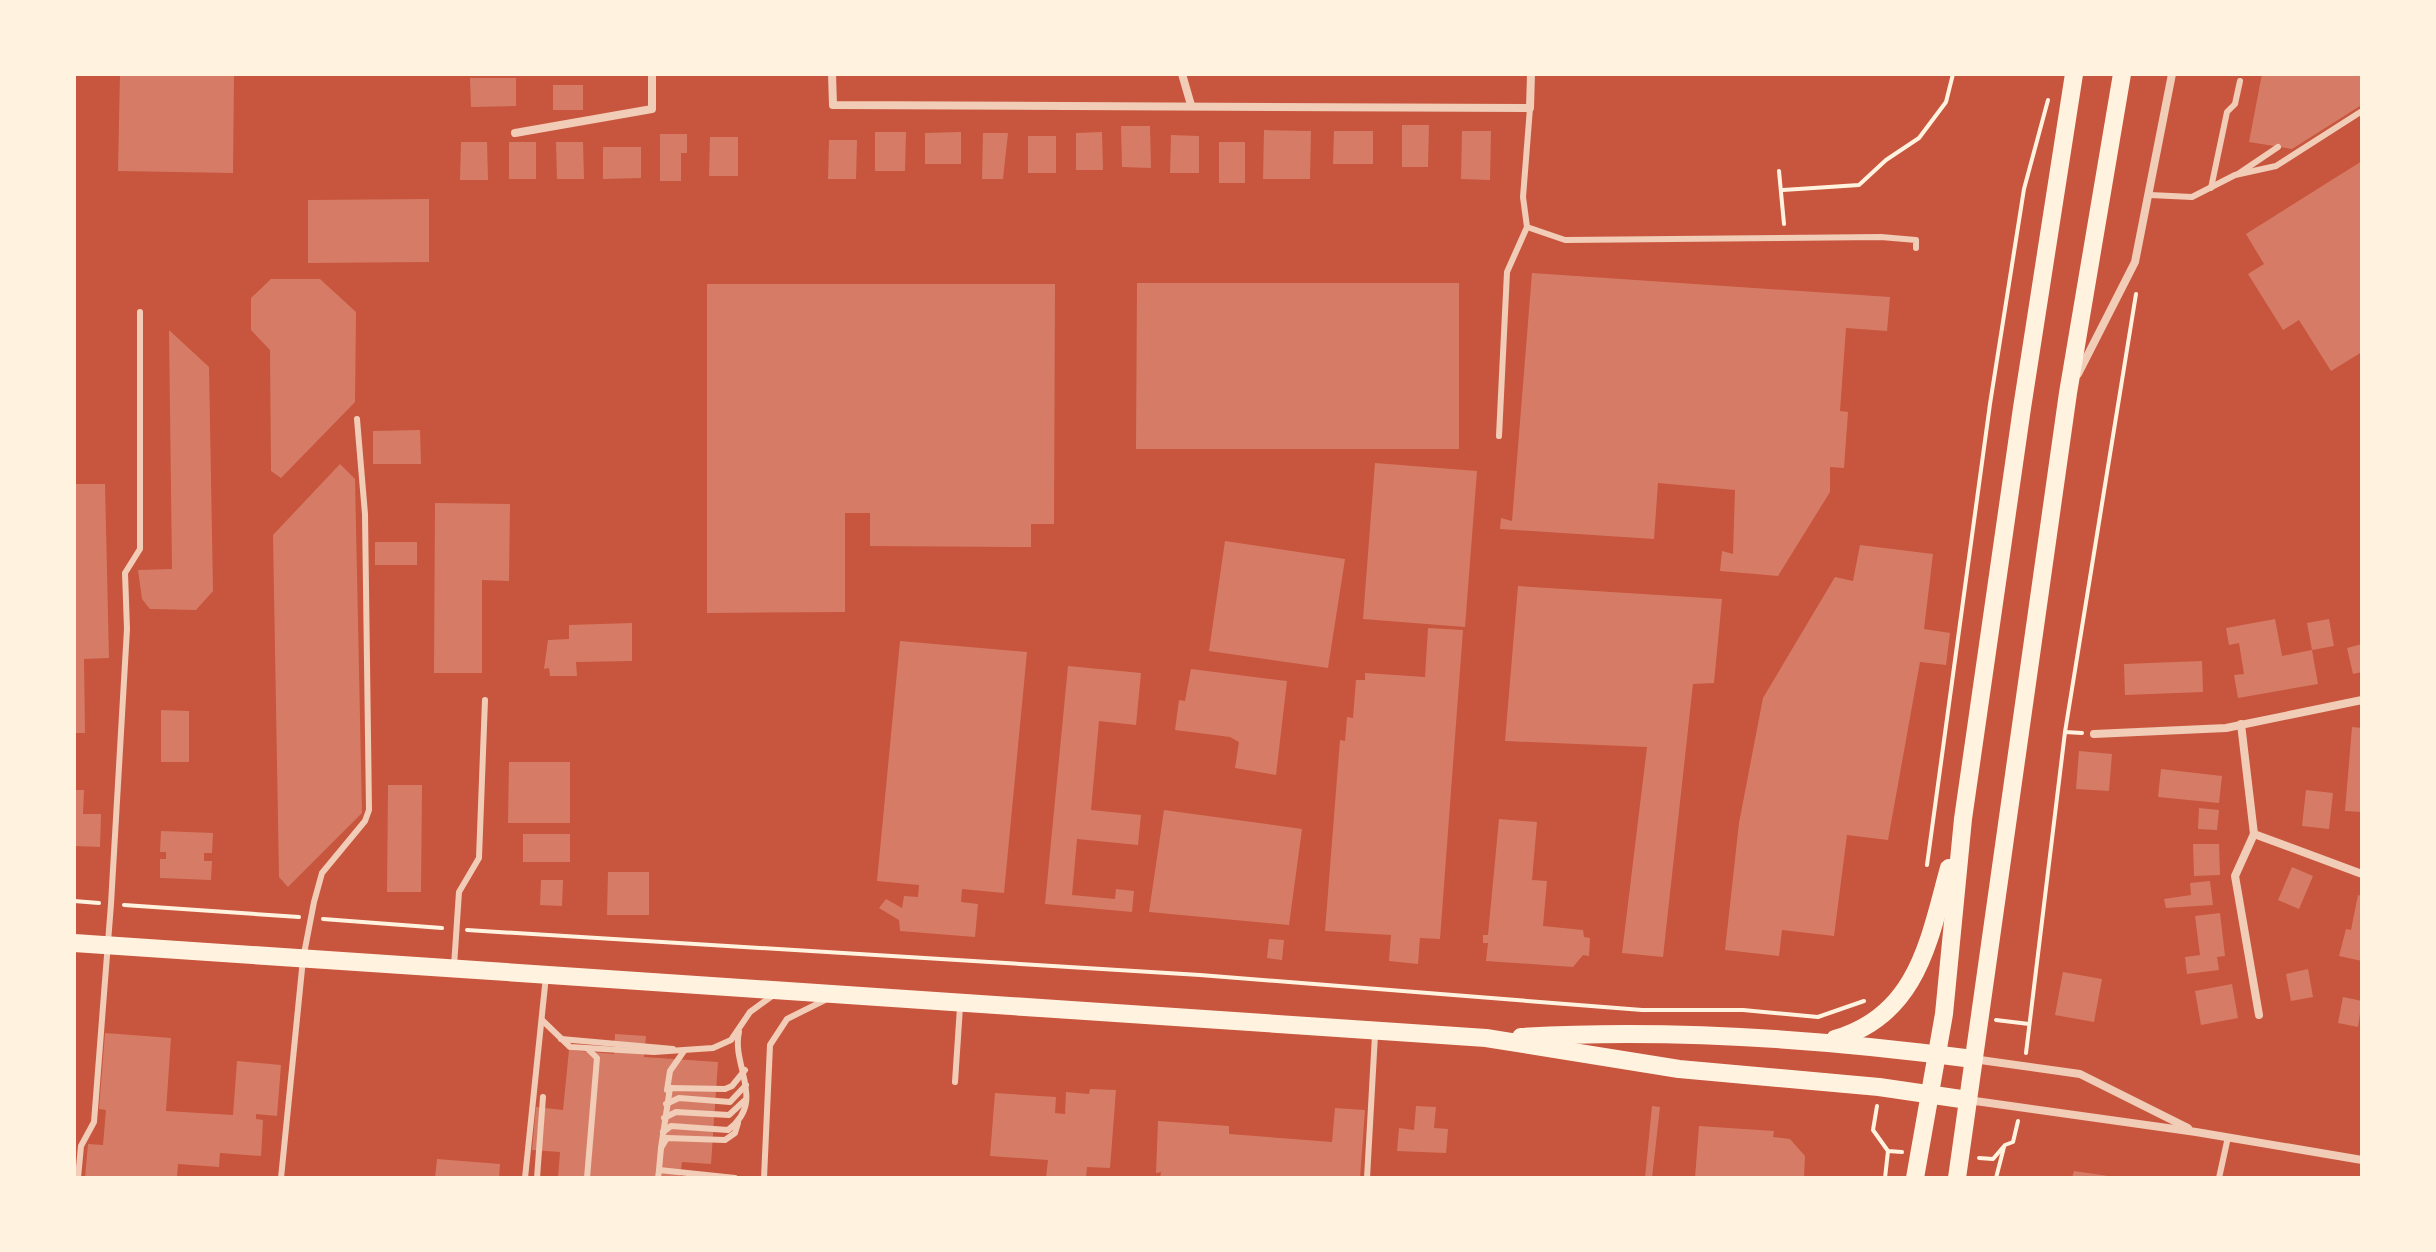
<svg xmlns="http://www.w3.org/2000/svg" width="2436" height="1252" font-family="'Titillium Web',sans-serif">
  <rect width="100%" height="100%" fill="#c8553d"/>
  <g fill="#d67c66">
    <path d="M120,74H234L233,173L118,171Z"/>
    <path d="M2262,74H2362L2360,106L2292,149L2249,142Z"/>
    <path d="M470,78H516V106L471,107Z"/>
    <rect x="553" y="85" width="30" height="25"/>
    <path d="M1402,125H1429L1428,167H1402Z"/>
    <path d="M1121,126H1150L1151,168L1122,167Z"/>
    <path d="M1264,130L1311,131L1310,179H1263Z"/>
    <path d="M1334,131H1373V164H1333Z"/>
    <path d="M1462,131H1491L1490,180L1461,179Z"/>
    <path d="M875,132H906L905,171H875Z"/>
    <path d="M961,132V164H925V133Z"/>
    <path d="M1102,132L1103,170H1076V133Z"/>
    <path d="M983,133H1008L1003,179H982Z"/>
    <path d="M660,134H687V153H681V181H660Z"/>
    <path d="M1171,135L1199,136V173H1170Z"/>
    <rect x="1028" y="136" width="28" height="37"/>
    <path d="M710,137H738V176H709Z"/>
    <path d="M829,140H857L856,179H828Z"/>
    <path d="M461,142H487L488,180H460Z"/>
    <rect x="509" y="142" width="27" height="37"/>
    <path d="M556,142H583L584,179H557Z"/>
    <rect x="1219" y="142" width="26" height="41"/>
    <path d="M603,147H641V178L603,179Z"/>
    <path d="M2362,161V352L2331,371L2299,320L2283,330L2248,274L2264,264L2246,234Z"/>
    <path d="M429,199V262L308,263V200Z"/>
    <path d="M1532,273L1890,297L1887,331L1846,328L1840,411L1848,412L1844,468L1830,467V492L1778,576L1720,571L1722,551L1733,554L1735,490L1658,483L1654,539L1500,529L1501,518L1512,521Z"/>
    <path d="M271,279H320L356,312L355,402L281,478L271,471L270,350L251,330V298Z"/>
    <path d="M1137,283H1459V449H1136Z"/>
    <path d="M707,284H1055L1054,524H1031V547L870,546V513H845V612L707,613Z"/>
    <path d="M169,330L209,367L213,591L196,610L150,609L142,599L138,570L172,569Z"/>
    <path d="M420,430L421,464H373V431Z"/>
    <path d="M1375,463L1477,471L1465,627L1363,619Z"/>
    <path d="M340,464L355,479L362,813L288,887L279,877L273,535Z"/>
    <path d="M74,484H105L109,658L84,659L85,733H74Z"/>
    <path d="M435,503L510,504L509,581L482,580V673H434Z"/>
    <path d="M1225,541L1345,559L1328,668L1209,651Z"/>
    <rect x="375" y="542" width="42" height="23"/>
    <path d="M1860,545L1933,554L1924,629L1950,633L1946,665L1920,662L1888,840L1847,835L1834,936L1782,930L1779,956L1725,950L1739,823L1763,698L1835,577L1853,581Z"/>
    <path d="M1518,586L1722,599L1714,683L1693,684L1663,957L1622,953L1647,747L1505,741Z"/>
    <path d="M2275,619L2282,656L2312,650L2318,684L2238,698L2234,675L2244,674L2239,643L2229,645L2226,628Z"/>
    <path d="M2329,619L2334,646L2312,650L2307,623Z"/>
    <path d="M632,623V661L576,662L577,676H550L549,668L544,669L548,640L569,639V625Z"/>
    <path d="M1428,628L1463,630L1440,939L1420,938L1418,964L1389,961L1391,935L1325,931L1340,740L1345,741L1347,717L1353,718L1356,680H1365V673L1425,677Z"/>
    <path d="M900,641L1027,652L1004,893L962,889L961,902L978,904L975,937L900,931L899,920L879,908L886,899L902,908L904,896L918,897L919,885L877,881Z"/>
    <path d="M2362,644V672L2353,674L2347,648Z"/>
    <path d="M2202,661L2203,692L2125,695L2124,664Z"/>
    <path d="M1068,666L1141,673L1136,725L1099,721L1091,810L1141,815L1138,845L1077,839L1072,895L1115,899L1116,889L1134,891L1132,912L1045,904Z"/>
    <path d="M1191,669L1287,681L1276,775L1235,768L1239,742L1230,737L1175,730L1179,700L1185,701Z"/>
    <path d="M161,710L189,711V762H161Z"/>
    <path d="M2352,727L2362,728V812L2345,811Z"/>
    <path d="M2079,751L2112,754L2109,791L2076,789Z"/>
    <path d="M509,762H570V823H508Z"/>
    <path d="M2161,769L2222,776L2219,803L2158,797Z"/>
    <path d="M388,785H422L421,892H387Z"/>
    <path d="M74,790H84L83,814H101L100,847L74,846Z"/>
    <path d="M2306,790L2333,793L2329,829L2302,826Z"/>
    <path d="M2199,808L2219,810L2217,830L2198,829Z"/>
    <path d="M1164,810L1302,829L1289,925L1149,912Z"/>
    <path d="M1499,819L1537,822L1532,880L1547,881L1543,926L1583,930L1584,937L1590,938L1589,956L1583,955L1573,967L1486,961L1488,943H1483V935H1488Z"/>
    <path d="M161,831L213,833L212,853H204V861H212L211,880L160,878V859H166V852H160Z"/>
    <rect x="523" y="834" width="47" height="28"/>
    <path d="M2193,844H2219L2220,875L2194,876Z"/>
    <path d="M2292,867L2313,876L2299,909L2278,900Z"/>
    <path d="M608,872H649V915H607Z"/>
    <path d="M541,880H563L562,906L540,905Z"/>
    <path d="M2210,881L2213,905L2166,908L2164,899L2191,895L2190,883Z"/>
    <path d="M2358,895L2362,896V961L2339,956L2346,929L2351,930Z"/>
    <path d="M2220,913L2225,956L2217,957L2219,970L2187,974L2185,957L2200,955L2195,916Z"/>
    <path d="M1269,939L1284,940L1282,960L1267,958Z"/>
    <path d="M2308,969L2313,997L2291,1001L2286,974Z"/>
    <path d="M2063,972L2102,979L2094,1022L2055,1015Z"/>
    <path d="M2232,984L2238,1018L2201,1025L2195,991Z"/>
    <path d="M2343,997L2362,1001L2358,1027L2338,1023Z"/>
    <path d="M105,1033L171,1038L166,1111L233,1115L237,1061L281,1065L277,1116L256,1114V1119L263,1120L261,1156L220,1153L219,1167L178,1164L177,1178H85L88,1144L103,1145L106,1110L99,1109Z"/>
    <path d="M615,1034L646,1036L644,1057L718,1062L711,1164L682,1162L680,1178H558L560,1152L532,1150L536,1107L563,1110L569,1050L614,1054Z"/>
    <path d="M1090,1089L1116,1090L1110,1168L1087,1167L1086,1178H1046L1048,1160L990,1156L995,1093L1056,1097L1055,1113L1065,1114L1066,1092L1089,1094Z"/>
    <path d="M1416,1106L1436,1107L1434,1128L1448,1129L1446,1153L1397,1151L1399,1128L1414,1130Z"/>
    <path d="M1652,1106L1660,1107L1652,1178H1645Z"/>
    <path d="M1335,1108L1365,1110L1360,1178H1160L1161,1172L1156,1173L1158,1121L1229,1126V1134L1332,1142Z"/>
    <path d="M1699,1126L1774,1131L1773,1137L1790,1139L1805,1156L1804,1178H1695Z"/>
    <path d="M437,1159L500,1164L499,1178H435Z"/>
    <path d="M2074,1171L2108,1176V1178H2072Z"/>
  </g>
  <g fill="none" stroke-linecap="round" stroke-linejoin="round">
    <g stroke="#fff3e0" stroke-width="4">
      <path d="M1779,171L1784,224"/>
      <path d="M1783,190L1859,185L1886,160L1919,138L1946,102L1953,74"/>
      <path d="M2065,732L2082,733"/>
      <path d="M1927,865L1990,404L2024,189L2048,100"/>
      <path d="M74,901L99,903"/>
      <path d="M124,905L299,917"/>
      <path d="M323,919L442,928"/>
      <path d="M467,930L1200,975L1642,1010H1743L1818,1017L1864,1001"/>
      <path d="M1996,1020L2029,1024"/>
      <path d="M2026,1053L2065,732L2136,294"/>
      <path d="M1877,1106L1873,1130L1888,1151L1902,1152"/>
      <path d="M1979,1158L1993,1159L2005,1145L2013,1142L2018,1121"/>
      <path d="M1885,1178L1888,1151"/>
      <path d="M1996,1178L2004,1147"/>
    </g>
    <g stroke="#f1ccb7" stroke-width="6">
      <path d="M1530,108L1523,197L1527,227L1565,240L1881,237L1916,240V248"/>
      <path d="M2238,174L2278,147"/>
      <path d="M2211,188L2227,112L2235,104L2240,81"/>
      <path d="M2150,195L2192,197L2235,175L2276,166L2362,111"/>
      <path d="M1499,436L1507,272L1527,227"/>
      <path d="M454,966L459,892L479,858L485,700"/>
      <path d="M542,1020L570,1047L654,1052L713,1048L731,1040L750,1012L772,996"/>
      <path d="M561,1039L673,1049"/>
      <path d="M955,1082L960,1007"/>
      <path d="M667,1090L670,1071L684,1051"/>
      <path d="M666,1104L679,1098L730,1102L746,1085"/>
      <path d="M664,1118L676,1112L729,1115L744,1101"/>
      <path d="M663,1132L671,1126L728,1130C767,1101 731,1066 739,1032"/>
      <path d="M661,1148L670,1088L725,1089L732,1086L745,1070"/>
      <path d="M659,1170L661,1148L667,1138L725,1140L735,1133L738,1123"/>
      <path d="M78,1178L81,1146L94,1122L111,904L127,629L125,573L140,549V312"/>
      <path d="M281,1178L303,959L314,902L322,873L365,821L369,810L365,514L357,419"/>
      <path d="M525,1178L546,976"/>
      <path d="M537,1178L543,1097"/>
      <path d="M587,1178L597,1058L588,1049"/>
      <path d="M658,1178L659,1170L735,1178"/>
      <path d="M764,1178L770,1045L787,1019L825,1000"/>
      <path d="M1367,1178L1375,1035"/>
      <path d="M2219,1178L2228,1137"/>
    </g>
    <g stroke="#f1ccb7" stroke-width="8">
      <path d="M832,74L833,105L1530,108L1531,74"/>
      <path d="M1182,74L1191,105"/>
      <path d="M515,133L652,109V74"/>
      <path d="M2078,374L2135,262L2172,74"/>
      <path d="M2241,724L2254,834L2362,874"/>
      <path d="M2094,734L2226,728L2362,700"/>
      <path d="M2254,834L2235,876L2259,1015"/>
      <path d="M1973,1059L2080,1074L2188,1128"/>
      <path d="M1968,1100L2196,1132L2362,1160"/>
    </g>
    <g stroke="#fff3e0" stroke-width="18">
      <path d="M74,943L1486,1038L1679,1069L1879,1087L1968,1100"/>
      <path d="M1521,1037C1672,1028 1823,1039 1973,1059"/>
      <path d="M1835,1039C1918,1015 1929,940 1949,868"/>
      <path d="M1915,1178L1944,1014L1963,819L2022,408L2074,74"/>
      <path d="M1957,1178L2068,393L2122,74"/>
    </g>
  </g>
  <rect width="2436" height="1252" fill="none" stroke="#fff3e0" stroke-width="152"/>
</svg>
